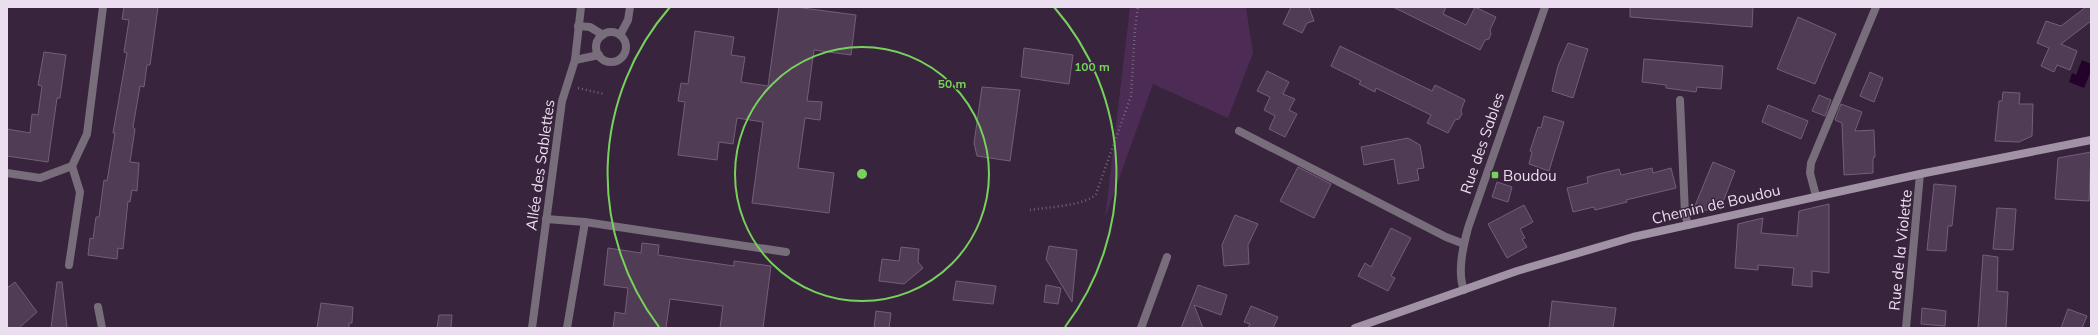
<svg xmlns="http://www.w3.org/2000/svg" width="2098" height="335" font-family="Mulish,sans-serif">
  <rect width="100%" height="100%" fill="#38253d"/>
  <path fill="#4c2b55" d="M1130,7H1246L1253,53L1228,118L1153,84L1105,218Z"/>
  <path fill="#23022b" d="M2082,60L2091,64V71L2084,88L2069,82L2072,73L2076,75Z"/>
  <g fill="#503c55" stroke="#745e79">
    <path d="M124,7H158L150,65H147L144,87L140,86L133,127L135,129L130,162L139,163L137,191L132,190L130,202L128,201L123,249L118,248L117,259L88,255L90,238L93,239L96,217H99L104,180L107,181L115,133H113L127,53L124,52L129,20L122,19Z"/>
    <path d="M779,7H795L856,15L851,55L814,50L807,101L822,102L820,120L805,118L798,168L834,173L829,213L752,203L763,122L737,118L733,144L719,142L717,160L678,155L685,102L678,101L681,83L688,84L695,31L734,37L731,55L745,57L741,82L768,86Z"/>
    <path d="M1291,7H1309L1314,21L1307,23L1302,33L1283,24Z"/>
    <path d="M1393,7H1446L1443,14L1466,25L1475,7L1496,17L1490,30L1491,34L1489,39L1485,40L1480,50Z"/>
    <path d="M1630,7H1753L1752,27L1630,17Z"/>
    <path d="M2086,7H2091V21L2061,44L2077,51L2070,70L2057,65L2054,72L2041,66L2049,48L2037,43L2046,21L2061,26Z"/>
    <path d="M1798,17L1836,34L1815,84L1777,69Z"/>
    <path d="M1568,43L1588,49L1573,98L1552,91L1558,66Z"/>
    <path d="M1340,46L1432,91L1435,85L1465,100L1461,110L1462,114L1459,119L1455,120L1448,133L1427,123L1431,115L1376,88L1375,92L1359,84L1361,81L1331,66Z"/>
    <path d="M1024,48L1073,55L1069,84L1021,77Z"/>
    <path d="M44,52L66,55L60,98H57L48,162L7,156V129L30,133L32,114L38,115L42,86L38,85Z"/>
    <path d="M1644,59L1723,66L1721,89L1697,87L1696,92L1666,88V85L1642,82Z"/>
    <path d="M1267,71L1289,82L1283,94L1295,99L1289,110L1297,114L1285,137L1269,129L1275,116L1264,110L1270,97L1257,91Z"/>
    <path d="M1870,72L1883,78L1874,102L1860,96Z"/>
    <path d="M982,87L1020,90L1010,161L977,156L974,143Z"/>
    <path d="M2003,92L2020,93L2019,104H2033L2032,136L2019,142L1995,141L1999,101H2002Z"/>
    <path d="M1819,95L1831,100L1825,116L1812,111Z"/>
    <path d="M1841,104L1862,112L1855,131L1874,130L1875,157L1873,158V173L1844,175L1842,123L1835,120Z"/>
    <path d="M1768,105L1808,121L1801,139L1762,122Z"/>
    <path d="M1544,116L1564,122L1549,171L1529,164L1532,152L1530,151L1538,127L1541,128Z"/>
    <path d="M1408,138L1420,145L1424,168L1417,169L1419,180L1398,184L1394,159L1364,165L1361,147Z"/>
    <path d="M2091,152L2089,201L2055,199L2058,158Z"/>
    <path d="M1713,162L1735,171L1721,207L1692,213Z"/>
    <path d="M1298,167L1331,184L1314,218L1280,201Z"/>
    <path d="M1652,168L1653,173L1671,168L1676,188L1626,200L1627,202L1595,210L1594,207L1573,212L1567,188L1588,183L1587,177L1619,169L1621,175Z"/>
    <path d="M1497,182L1512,187L1508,202L1492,197Z"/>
    <path d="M1934,184L1956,186L1952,226H1948L1946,251L1927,250Z"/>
    <path d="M1829,204V273L1812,271V287L1792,285L1794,268L1758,265V270L1735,268L1738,224L1763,218L1761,233L1797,236L1799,211Z"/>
    <path d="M1524,205L1533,222L1520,229L1525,238L1522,239L1527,247L1507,258L1488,224Z"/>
    <path d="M1997,208L2016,209L2013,250L1993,249Z"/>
    <path d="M1235,215L1258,224L1248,245L1249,264L1224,266L1222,245Z"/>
    <path d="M1391,228L1411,238L1391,276L1395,278L1388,291L1358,276L1365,263L1371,267Z"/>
    <path d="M642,243L659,245L658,255L734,266V261L771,266L763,328H720L723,306L670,299L666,328H613L615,312L625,314L628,288L604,285L608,248L641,253Z"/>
    <path d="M1049,246L1077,250L1072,302L1046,259Z"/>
    <path d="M901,247L919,249L918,262L923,268L904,284L879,281L882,259L899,261Z"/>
    <path d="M1983,255L1998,257L1997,291L2008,292L2006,328H1978Z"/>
    <path d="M956,281L996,286L993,304L953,300Z"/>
    <path d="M15,282L37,312L19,328H7V288Z"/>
    <path d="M57,282H62L67,328H51Z"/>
    <path d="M1046,285L1061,288L1058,304L1044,302Z"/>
    <path d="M1198,285L1227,295L1221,315L1194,305L1203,328H1181Z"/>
    <path d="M1552,301L1616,308L1613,328H1549Z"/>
    <path d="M321,303L353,307L352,323H349V328H317Z"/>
    <path d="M1251,306L1278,317L1273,328H1248L1250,324L1244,322Z"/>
    <path d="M1922,308L1946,311L1945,326L1921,324Z"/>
    <path d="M2068,309L2087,316L2082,328H2061Z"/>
    <path d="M876,311L891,313L889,328H874Z"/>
    <path d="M439,315H452L451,328H437Z"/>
  </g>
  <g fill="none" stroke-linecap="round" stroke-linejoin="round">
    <g stroke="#756479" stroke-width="2.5" stroke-dasharray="1 3" stroke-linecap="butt">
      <path d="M578,88L604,94"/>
      <path d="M1030,210C1047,207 1085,206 1096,194L1131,96L1135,29L1138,7"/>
    </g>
    <g stroke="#786e7b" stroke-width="8">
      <path d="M578,26L590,27L603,35"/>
      <circle cx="611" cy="47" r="15"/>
      <path d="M620,35L628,20L630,7"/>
      <path d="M575,60L599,55"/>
      <path d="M1680,100L1685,214L1688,225"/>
      <path d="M1239,131L1446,237L1464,244"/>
      <path d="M1816,196L1810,173L1811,163L1876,7"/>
      <path d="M546,219L585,222L786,252"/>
      <path d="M567,328L585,222"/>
      <path d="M1141,328L1167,257"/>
    </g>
    <g stroke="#786e7b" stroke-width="8">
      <path d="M7,173L40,178L72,166L87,134L103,7"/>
      <path d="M69,265L80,192L72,166"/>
      <path d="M1464,290C1457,272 1463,247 1468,228L1545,7"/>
      <path d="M98,307L102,328"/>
      <path d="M532,328L562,101L575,60L581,7"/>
      <path d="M1906,328L1920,174"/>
    </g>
    <path stroke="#a292a6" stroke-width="8" d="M1355,328L1517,271L1633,237L1920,174L2091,140"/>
  </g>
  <g fill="none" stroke="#76d25a" stroke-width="2">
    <circle cx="862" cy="174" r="127"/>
    <path d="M659 327A254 254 0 0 1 670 7M1054 7A254 254 0 0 1 1065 327"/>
  </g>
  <rect fill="#76d25a" stroke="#38253d" stroke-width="1.5" x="1491" y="171" width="8" height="8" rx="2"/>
  <g text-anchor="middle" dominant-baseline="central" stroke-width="3" stroke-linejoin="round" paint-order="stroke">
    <g font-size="15" fill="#ebdeee" stroke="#38253d">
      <text transform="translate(1482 143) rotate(-71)">Rue des Sables</text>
      <text transform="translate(540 165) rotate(-82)">Allée des Sablettes</text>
      <text transform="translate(1716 204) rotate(-13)">Chemin de Boudou</text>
      <text transform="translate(1900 250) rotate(-84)">Rue de la Violette</text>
    </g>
    <g font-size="15" fill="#ebdeee" stroke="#38253d" text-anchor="start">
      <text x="1503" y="175">Boudou</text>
    </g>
  </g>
  <circle cx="862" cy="174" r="6" fill="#76d25a" stroke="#38253d" stroke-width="2"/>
  <g font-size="12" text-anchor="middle" font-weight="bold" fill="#76d25a" stroke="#38253d" stroke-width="3" stroke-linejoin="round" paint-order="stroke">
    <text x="1092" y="71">100 m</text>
    <text x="952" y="88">50 m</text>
  </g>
  <rect width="2098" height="335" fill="none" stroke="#ebdeee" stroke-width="16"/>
</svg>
